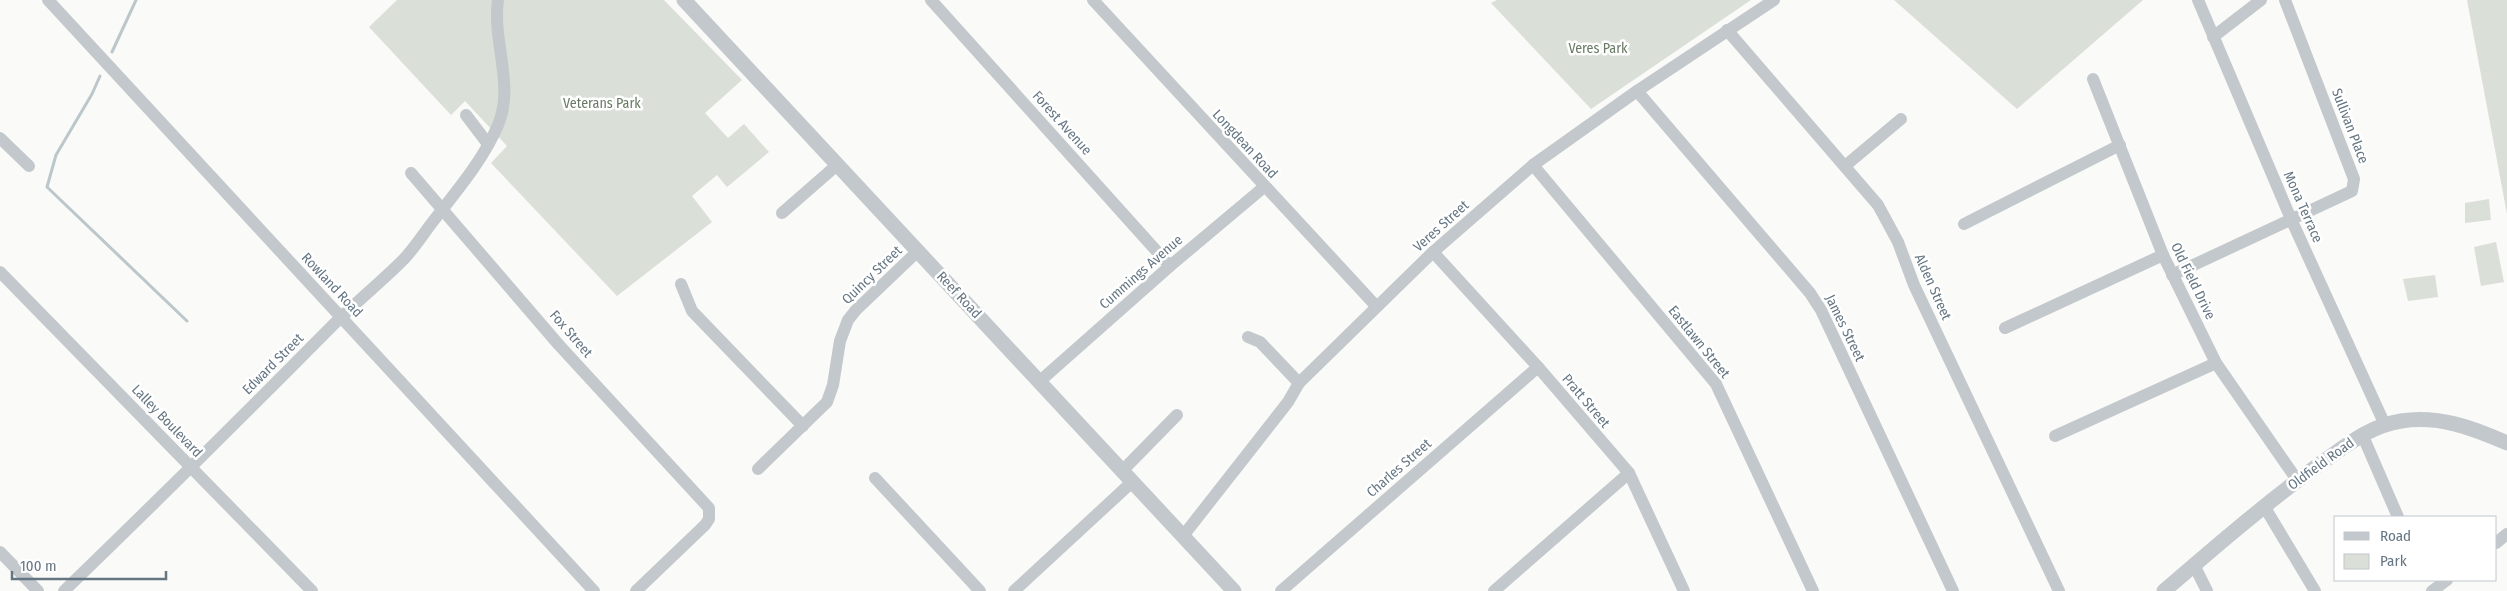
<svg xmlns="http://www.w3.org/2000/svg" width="2507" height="591" font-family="'Fira Sans Condensed',sans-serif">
  <rect width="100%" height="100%" fill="#fafaf8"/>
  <g fill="#dadfd7">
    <path d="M397,0H664L742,80L705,113L728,138L744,124L769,152L727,187L717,175L692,196L712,222L617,296L491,163L507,146L465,101L451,115L369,27Z"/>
    <path d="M1497,0H1751L1591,109L1491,3Z"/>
    <path d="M1894,0H2143L2017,109Z"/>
    <path d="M2467,0H2507V214Z"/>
    <path d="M2489,199L2491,220L2465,223V203Z"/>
    <path d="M2496,242L2504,282L2481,286L2474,247Z"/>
    <path d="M2435,275L2438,297L2408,301L2403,279Z"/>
  </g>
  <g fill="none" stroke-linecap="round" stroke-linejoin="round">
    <g stroke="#bbc7cb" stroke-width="3">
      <path d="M112,52L136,0"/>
      <path d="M100,76L92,94L56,155L47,187L187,321"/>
    </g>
    <g stroke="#c3c8cc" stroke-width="12">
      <path d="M48,0L594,591"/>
      <path d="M931,0L1170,266"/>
      <path d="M1093,0L1376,306"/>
      <path d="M2198,0L2291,219L2385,425"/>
      <path d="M1727,30L1878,205L1898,242L1914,285L2059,591"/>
      <path d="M2213,37L2261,0"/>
      <path d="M2093,79L2163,255L2216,363L2297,480"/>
      <path d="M1637,91L1810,293L1821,310L1953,591"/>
      <path d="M466,115L488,144"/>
      <path d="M0,138L29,166"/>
      <path d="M1533,165L1716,384L1813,591"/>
      <path d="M1845,166L1901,119"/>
      <path d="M411,173L559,345L709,508V519L705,525L636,591"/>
      <path d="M782,213L837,165"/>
      <path d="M1964,224L2120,145"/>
      <path d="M1433,252L1538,367L1629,473L1684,591"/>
      <path d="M0,272L312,591"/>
      <path d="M2172,275L2352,191L2354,179L2285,0"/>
      <path d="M681,284L692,311L803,426"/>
      <path d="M2005,328L2163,255"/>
      <path d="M1248,337L1260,342L1299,383"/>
      <path d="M1040,381L1170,266L1264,187"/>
      <path d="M2362,434L2398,517"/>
      <path d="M2055,436L2216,363"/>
      <path d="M758,469L827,402L833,385L840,341L848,320L856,310L918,251"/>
      <path d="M1123,470L1177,415"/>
      <path d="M875,478L980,591"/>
      <path d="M2264,506L2315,591"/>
      <path d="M1183,536L1288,402L1299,383L1433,252L1533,165L1637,91L1774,0"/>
      <path d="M2496,543L2507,534"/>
      <path d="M0,552L38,591"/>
      <path d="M2194,565L2207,591"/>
      <path d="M64,591C154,504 244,415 332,326C355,303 380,283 403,260C413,250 422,236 431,224C454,194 483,161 498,125C515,85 492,42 498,0"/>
      <path d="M1014,591L1132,482"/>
      <path d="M1281,591L1538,367"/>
      <path d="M1494,591L1629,473"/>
      <path d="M2432,591L2447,580"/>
    </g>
    <g stroke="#c3c8cc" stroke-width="15">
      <path d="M684,0L1234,591"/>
      <path d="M2164,591C2215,547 2266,503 2321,463C2346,446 2369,426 2401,421C2439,415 2473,428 2507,443"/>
    </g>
  </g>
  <g text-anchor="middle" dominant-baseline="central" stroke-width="5" stroke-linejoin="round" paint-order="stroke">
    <g font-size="14" fill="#687a64" stroke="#fff">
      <text x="1598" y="48">Veres Park</text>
      <text x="602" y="103">Veterans Park</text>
    </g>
    <g font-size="14" fill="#657683" stroke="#fff">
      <text transform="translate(1062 123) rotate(48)">Forest Avenue</text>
      <text transform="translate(2350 126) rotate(69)">Sullivan Place</text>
      <text transform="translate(1245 144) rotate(47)">Longdean Road</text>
      <text transform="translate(2303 207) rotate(66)">Mona Terrace</text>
      <text transform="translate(1441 226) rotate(-42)">Veres Street</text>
      <text transform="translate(1141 272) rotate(-41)">Cummings Avenue</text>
      <text transform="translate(872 275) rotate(-44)">Quincy Street</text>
      <text transform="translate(2193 281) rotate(64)">Old Field Drive</text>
      <text transform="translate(332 285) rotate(47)">Rowland Road</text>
      <text transform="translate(1933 287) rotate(66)">Alden Street</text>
      <text transform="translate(959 295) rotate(47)">Reef Road</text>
      <text transform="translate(1845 328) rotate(64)">James Street</text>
      <text transform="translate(571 334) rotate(49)">Fox Street</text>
      <text transform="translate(1699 342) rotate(51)">Eastlawn Street</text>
      <text transform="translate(273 364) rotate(-45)">Edward Street</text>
      <text transform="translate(1586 401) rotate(50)">Pratt Street</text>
      <text transform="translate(167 421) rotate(46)">Lalley Boulevard</text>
      <text transform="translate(2321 464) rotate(-36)">Oldfield Road</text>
      <text transform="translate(1399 468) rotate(-41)">Charles Street</text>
    </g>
  </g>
  <rect x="2334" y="516" width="162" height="65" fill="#ffffff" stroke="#c1c8cd"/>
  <rect x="2344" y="532" width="25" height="8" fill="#c3c8cc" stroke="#c1c8cd"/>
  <text x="2380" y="541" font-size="15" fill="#657683">Road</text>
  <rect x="2344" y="554" width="25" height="15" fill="#dadfd7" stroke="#c1c8cd"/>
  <text x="2380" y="566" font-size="15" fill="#657683">Park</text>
  <path d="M12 571v8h154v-8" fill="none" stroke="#657683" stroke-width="2.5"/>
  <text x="20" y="571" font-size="15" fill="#657683" stroke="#ffffff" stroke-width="4" paint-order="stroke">100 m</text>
</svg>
